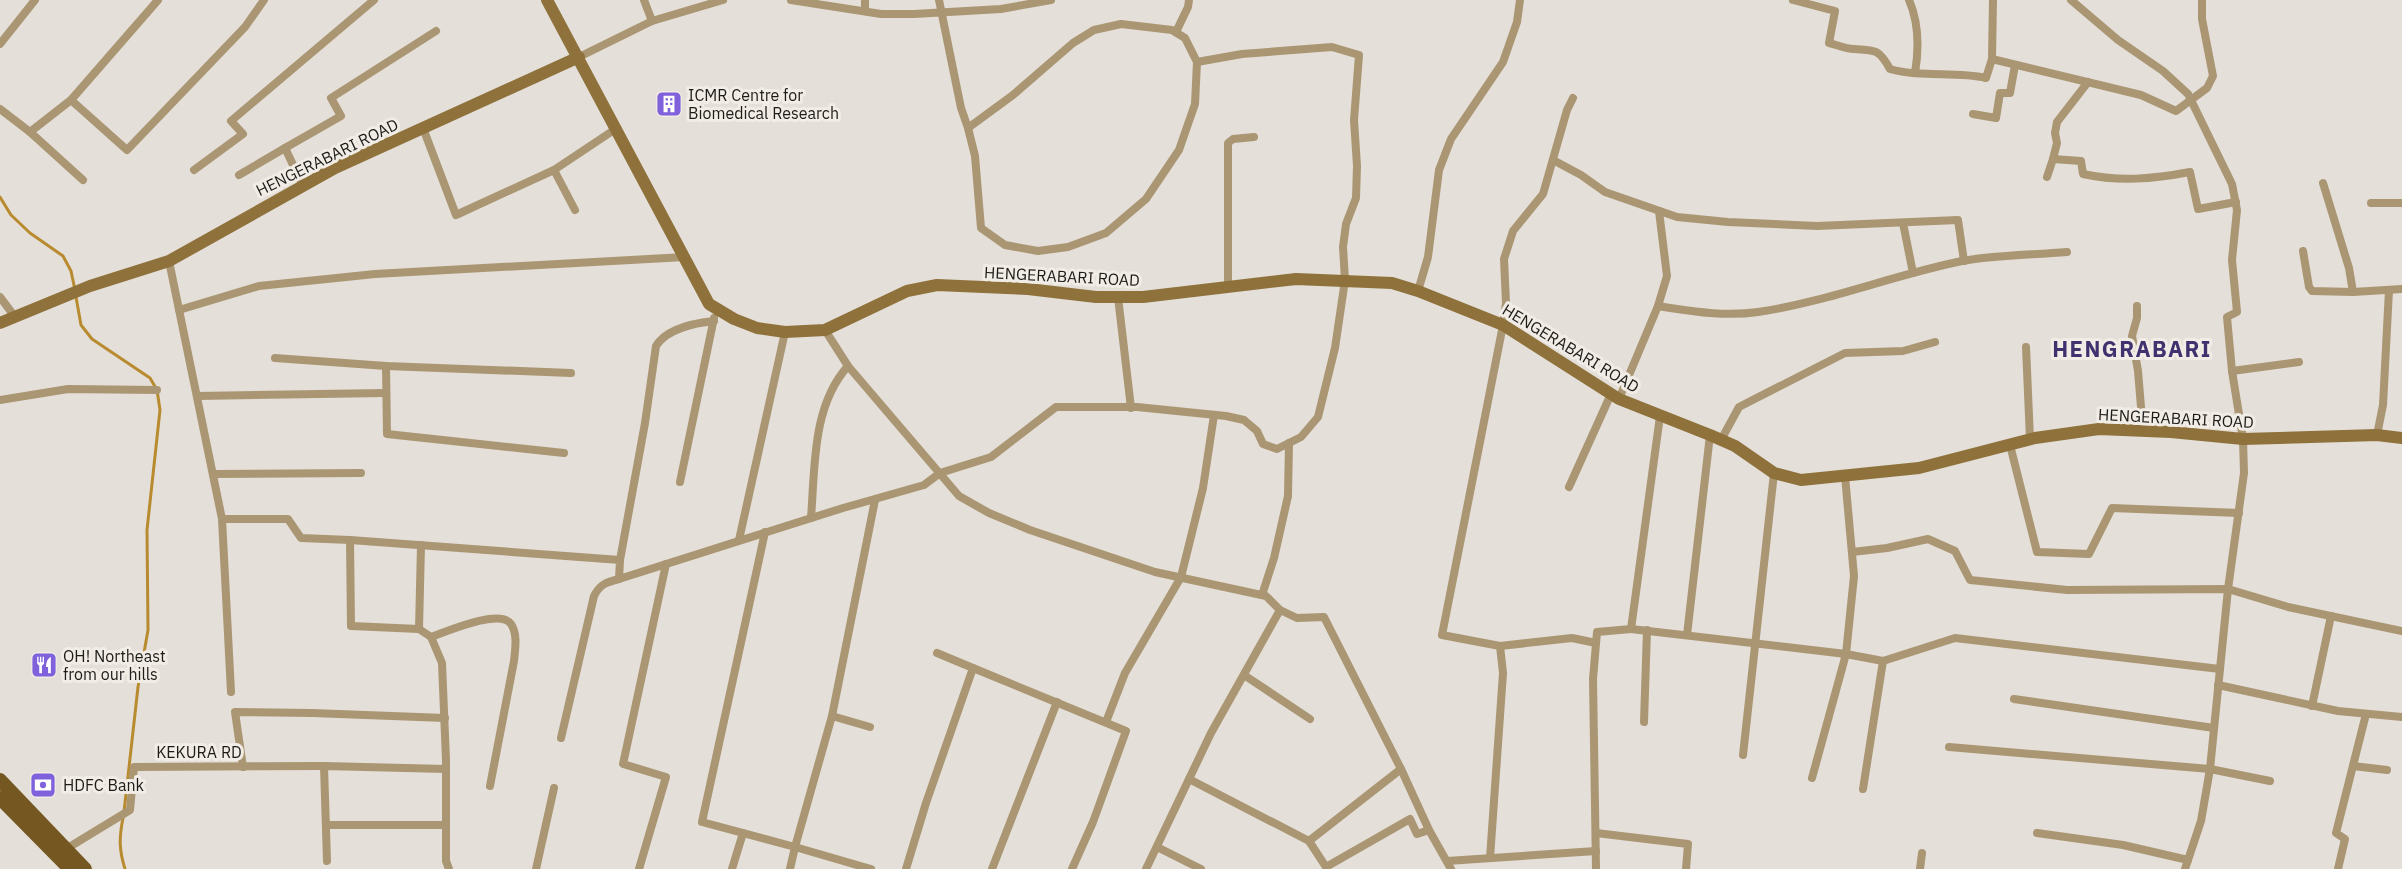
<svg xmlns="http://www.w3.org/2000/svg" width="2402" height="869" font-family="'IBM Plex Sans',sans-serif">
  <rect width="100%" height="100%" fill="#e4dfd8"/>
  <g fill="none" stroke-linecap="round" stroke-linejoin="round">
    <g stroke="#b98b30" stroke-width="3">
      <path d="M0,197L11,215L30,233L63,256L71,271L75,290"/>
      <path d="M76,297L81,325L92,339L150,378L157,390L160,410L147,530L148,630L138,687L124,812"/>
      <path d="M123,818C119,838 119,850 125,869"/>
    </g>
    <g stroke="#aa9673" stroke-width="8">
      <path d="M158,0L71,100L127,150L245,27L264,0"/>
      <path d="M644,0L652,21"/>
      <path d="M791,0L881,14H914L1001,9L1051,0"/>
      <path d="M865,0V10"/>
      <path d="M1793,0L1835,11L1829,43C1837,45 1846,49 1854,49C1875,50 1879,49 1890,69C1921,78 1955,71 1986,78L1992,59"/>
      <path d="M1909,0C1919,23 1919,49 1915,73"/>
      <path d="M1993,0L1992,59L2141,95L2176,111L2207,88L2213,76L2202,19V0"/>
      <path d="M2071,0L2118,40L2163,71L2188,94L2232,184L2237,210L2232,260L2237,312L2227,317L2232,371L2243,439L2244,473L2228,589L2210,769L2201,821L2185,869"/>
      <path d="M1176,32L1188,7L1189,0"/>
      <path d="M0,44L35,0"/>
      <path d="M579,57L652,21L723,0"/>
      <path d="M0,109L30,132L83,180"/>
      <path d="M1973,114L1996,118L2000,93H2010L2015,65"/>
      <path d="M423,128L456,215L554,170L617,128"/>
      <path d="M968,128L975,156L981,228L1005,245L1038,251L1068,247L1106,233L1146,199L1179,150L1195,104L1197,62"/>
      <path d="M30,132L71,100"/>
      <path d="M285,148L341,116L331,98L436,31"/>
      <path d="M2053,159L2057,143L2055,133L2057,122L2088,82"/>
      <path d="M1553,160L1581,175L1605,192L1677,217L1728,222L1817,226L1958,220L1964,261"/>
      <path d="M194,170L243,134L231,121L374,0"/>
      <path d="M554,170L575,210"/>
      <path d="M239,175L285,148L303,186"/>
      <path d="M2047,177L2053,159L2081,161L2083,174C2120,182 2153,179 2190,172L2198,209L2236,202"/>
      <path d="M2323,183L2349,268L2353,292"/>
      <path d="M2371,203H2402"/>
      <path d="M1903,223L1913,273"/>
      <path d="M2303,251L2309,287L2312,291L2353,292L2402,289"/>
      <path d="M169,261L222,519L231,692"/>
      <path d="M1228,287V143L1233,139L1254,137"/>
      <path d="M1418,291L1428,257L1439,170L1451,139L1503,62L1517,22L1520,0"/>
      <path d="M0,297L15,317"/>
      <path d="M1118,297L1131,408"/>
      <path d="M1658,306C1690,311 1725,317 1758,312C1827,302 1893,275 1962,261C1996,255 2032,255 2067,252"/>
      <path d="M2137,306V318L2132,336L2138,371L2143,431"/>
      <path d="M179,310L259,286L375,274L685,257"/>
      <path d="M825,330L848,366L959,496L989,513L1030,530L1155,572L1266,596L1280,610L1297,618L1324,617L1401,769L1429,830L1451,869"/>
      <path d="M2026,347L2030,439"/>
      <path d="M275,358L386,366L571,373"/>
      <path d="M386,366L387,434L564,453"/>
      <path d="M2232,371L2299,362"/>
      <path d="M197,396L385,393"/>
      <path d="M1619,399L1658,306L1667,276L1659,211"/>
      <path d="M0,400L68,389L157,390"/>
      <path d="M2377,435L2383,405L2389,290"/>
      <path d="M1721,440L1739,407L1845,353L1903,351L1935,342"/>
      <path d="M2010,445L2037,552L2089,554L2112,508L2239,513"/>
      <path d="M213,474L361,473"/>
      <path d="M680,482L714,318"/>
      <path d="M1569,487L1611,394"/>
      <path d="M811,518C815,467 812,406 848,366"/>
      <path d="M222,519H288L301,538L350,540L620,560L619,579L843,508L924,485L940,473L991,457L1056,407H1137L1226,416L1244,420L1257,431L1263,444L1277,449L1301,437L1318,417L1335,348L1345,280L1343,247L1346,224L1356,198L1357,166L1354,120L1359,55L1332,47L1242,54L1197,62L1185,38L1172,30L1121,24L1094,30L1073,43L1013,95L968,128L961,108L939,0"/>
      <path d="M765,532L702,822L795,847L790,869"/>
      <path d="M350,540L351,626L419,629L431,637L442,663L446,760V861L449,869"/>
      <path d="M739,540L785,332"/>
      <path d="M1852,552L1887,548L1928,539L1955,551L1970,580L2067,590L2228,589L2288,607L2402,631"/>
      <path d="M620,560L645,423L656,346C666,329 695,323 714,321"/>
      <path d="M1262,595L1274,558L1288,496L1289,443"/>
      <path d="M419,629L421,545"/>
      <path d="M1631,629L1846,654L1883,661L1955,638L2220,669"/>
      <path d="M1687,635L1710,435"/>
      <path d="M431,637C446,632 500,608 511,624C518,634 515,650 514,661L490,786"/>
      <path d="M1500,646L1572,638L1596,643"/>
      <path d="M937,653L973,668"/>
      <path d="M1244,675L1310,719"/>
      <path d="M2218,685L2338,711L2402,717"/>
      <path d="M2014,699L2214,728"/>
      <path d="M2312,706L2331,616"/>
      <path d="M832,716L870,727"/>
      <path d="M1106,722L1125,673L1181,577L1203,488L1214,415"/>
      <path d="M1644,722L1647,630"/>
      <path d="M561,738L594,596C600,584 607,582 619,579"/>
      <path d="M1949,747L2210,769L2270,781"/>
      <path d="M1743,755L1774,473"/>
      <path d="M2353,766L2387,770"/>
      <path d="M243,767L235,712L312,713L445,718"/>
      <path d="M1812,778L1846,654L1854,576L1845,476"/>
      <path d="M1189,779L1309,841L1401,769"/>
      <path d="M1863,789L1883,661"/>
      <path d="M326,825H446"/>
      <path d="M1596,833L1688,844L1686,869"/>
      <path d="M2037,833L2123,845L2188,860"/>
      <path d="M1309,841L1326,867L1410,819L1417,834L1429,830"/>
      <path d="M1157,847L1201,869"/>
      <path d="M66,849L130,810L134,767L324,766"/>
      <path d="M1490,858L1503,673L1500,646L1442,635L1503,325L1506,303L1504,259L1513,231L1543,194L1567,110L1573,98"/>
      <path d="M327,861L324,766L446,769"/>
      <path d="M1447,861L1596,851"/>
      <path d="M536,869L554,788"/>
      <path d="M639,869L666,777L623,764L666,564"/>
      <path d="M732,869L743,833"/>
      <path d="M871,869L795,847L832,716L875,500"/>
      <path d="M906,869L926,803L973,668L1126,731L1093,822L1072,869"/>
      <path d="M992,869L1057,702"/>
      <path d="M1146,869L1211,733L1280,610"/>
      <path d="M1596,869L1593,679L1597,632L1631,629L1660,416"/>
      <path d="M1920,869L1922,853"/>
      <path d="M2338,869L2345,839L2336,833L2366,714"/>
    </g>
    <g stroke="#8e713b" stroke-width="12">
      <path d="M547,0L709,304L734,319L757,328L785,332L825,330L907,291L937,285L1028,289L1096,297H1143L1296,279L1392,283L1418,291L1503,325L1619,399L1710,435L1735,446L1774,473L1801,480L1919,468L2035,438L2099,429L2171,432L2243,439L2377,435L2402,438"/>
      <path d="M0,323L90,286L169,261L335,168L579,57"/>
    </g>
    <g stroke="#755821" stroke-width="14">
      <path d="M0,780L85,869"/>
      <path d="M0,798L70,869"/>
    </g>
  </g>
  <defs>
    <symbol id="building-square" viewBox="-11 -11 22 22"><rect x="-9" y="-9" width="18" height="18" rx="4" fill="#7f61dc" stroke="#f1ece5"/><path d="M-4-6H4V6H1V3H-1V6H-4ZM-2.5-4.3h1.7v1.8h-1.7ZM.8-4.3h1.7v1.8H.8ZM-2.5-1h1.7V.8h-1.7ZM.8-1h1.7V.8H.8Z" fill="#fff"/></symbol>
    <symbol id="restaurant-square" viewBox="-11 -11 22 22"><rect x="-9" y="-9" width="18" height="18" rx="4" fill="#7f61dc" stroke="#f1ece5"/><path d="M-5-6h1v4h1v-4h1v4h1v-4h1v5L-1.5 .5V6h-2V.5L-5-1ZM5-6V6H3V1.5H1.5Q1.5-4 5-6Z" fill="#fff"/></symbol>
    <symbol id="bank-square" viewBox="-11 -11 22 22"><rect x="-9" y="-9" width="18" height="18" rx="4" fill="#7f61dc" stroke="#f1ece5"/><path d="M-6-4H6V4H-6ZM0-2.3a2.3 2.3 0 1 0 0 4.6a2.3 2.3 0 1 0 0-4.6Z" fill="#fff"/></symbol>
  </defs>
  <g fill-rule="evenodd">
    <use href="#building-square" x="654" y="89" width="30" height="30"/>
    <use href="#restaurant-square" x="29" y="650" width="30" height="30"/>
    <use href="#bank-square" x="28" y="770" width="30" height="30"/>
  </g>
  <g text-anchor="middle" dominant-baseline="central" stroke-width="6" stroke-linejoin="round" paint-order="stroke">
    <g font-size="16" fill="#1d1c19" stroke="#f1ece5" text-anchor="start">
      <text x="688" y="95">ICMR Centre for<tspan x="688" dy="18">Biomedical Research</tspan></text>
      <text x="63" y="656">OH! Northeast<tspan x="63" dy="18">from our hills</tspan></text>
      <text x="63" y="785">HDFC Bank</text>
    </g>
    <g font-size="16" fill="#1d1c19" stroke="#f1ece5">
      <text transform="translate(327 157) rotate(-26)">HENGERABARI ROAD</text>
      <text transform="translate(1062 276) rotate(3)">HENGERABARI ROAD</text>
      <text transform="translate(1571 348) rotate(31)">HENGERABARI ROAD</text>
      <text transform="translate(2176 418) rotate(3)">HENGERABARI ROAD</text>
      <text x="199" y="752">KEKURA RD</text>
    </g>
    <g font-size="22" font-weight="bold" letter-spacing="1.5" fill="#3f326e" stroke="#f1ece5">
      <text x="2132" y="348">HENGRABARI</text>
    </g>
  </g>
</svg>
